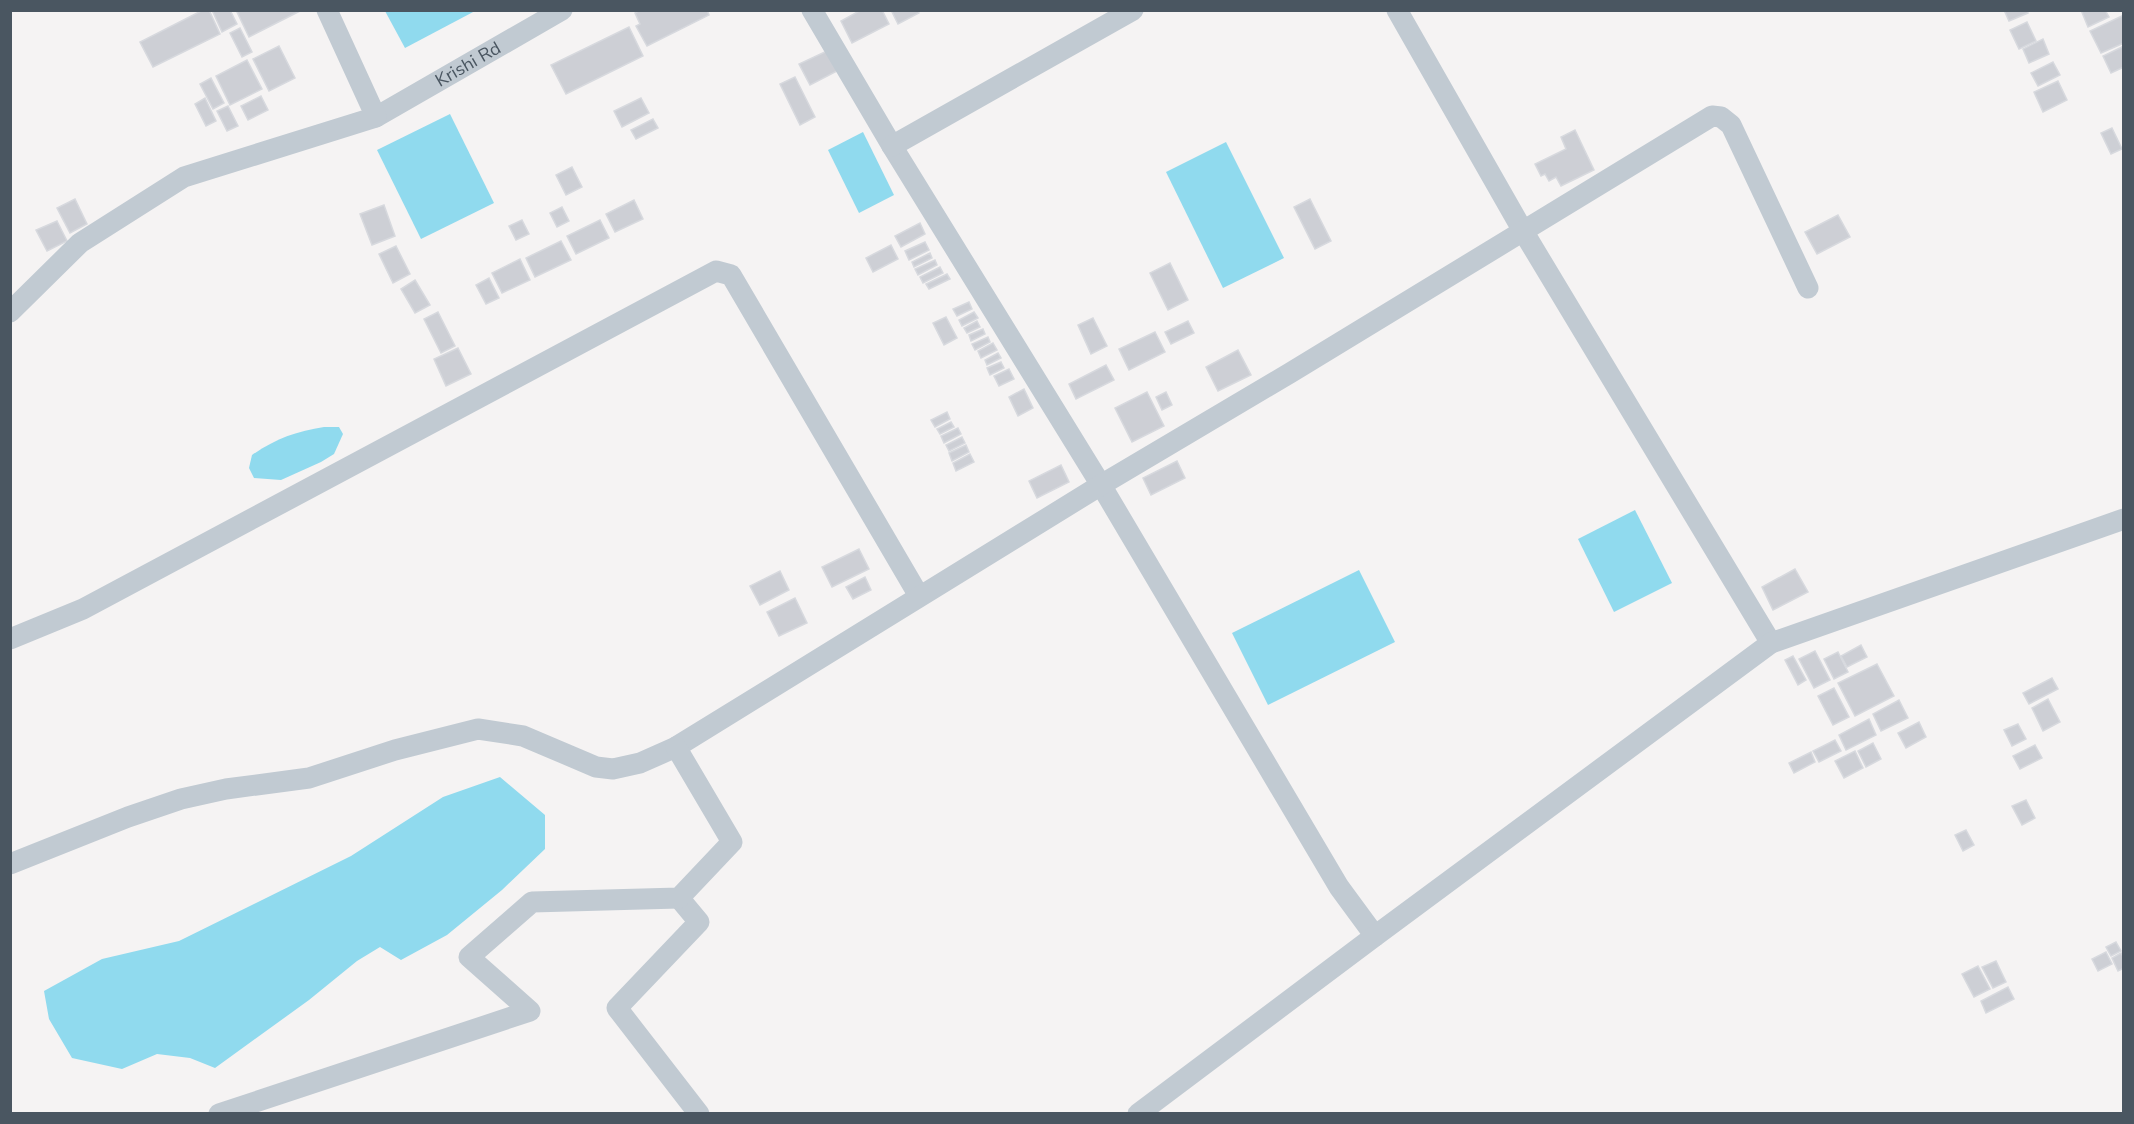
<svg xmlns="http://www.w3.org/2000/svg" width="2134" height="1124" font-family="'Nunito Sans',sans-serif">
  <rect width="100%" height="100%" fill="#f5f3f3"/>
  <g fill="#90daee">
    <path d="M385,11H475L405,48Z"/>
    <path d="M450,114L494,203L421,239L377,150Z"/>
    <path d="M863,132L894,195L859,213L828,150Z"/>
    <path d="M1226,142L1284,258L1223,288L1166,172Z"/>
    <path d="M324,427H339L343,434L334,454L321,462L281,480L254,478L249,468L252,455C275,439 297,431 324,427Z"/>
    <path d="M1635,510L1672,583L1614,612L1578,539Z"/>
    <path d="M1359,570L1395,642L1268,705L1232,633Z"/>
    <path d="M500,777L545,815V849L502,890L447,935L401,960L380,947L357,961L309,1000L215,1068L190,1058L157,1054L122,1069L72,1058L49,1019L44,991L102,959L179,941L351,856L443,797Z"/>
  </g>
  <g fill="#cdcfd5" stroke="#d7d9de" stroke-width="1.5">
    <path d="M203,10H209L220,34L153,67L140,42Z"/>
    <path d="M212,10H230L237,24L222,32Z"/>
    <path d="M236,10H302L249,37Z"/>
    <path d="M640,10H707L709,15L647,46L636,26L640,24L635,13Z"/>
    <path d="M861,10H882L889,24L852,43L841,21Z"/>
    <path d="M891,10H918L919,13L898,24Z"/>
    <path d="M2004,10H2027L2028,13L2009,21Z"/>
    <path d="M2081,10H2105L2109,17L2088,27Z"/>
    <path d="M2124,15V43L2101,53L2090,31Z"/>
    <path d="M2027,22L2036,41L2019,49L2010,30Z"/>
    <path d="M629,27L643,56L566,94L551,65Z"/>
    <path d="M240,28L252,52L242,57L230,33Z"/>
    <path d="M2043,39L2049,54L2029,63L2023,49Z"/>
    <path d="M279,46L295,78L269,91L253,59Z"/>
    <path d="M2124,46V67L2111,73L2103,56Z"/>
    <path d="M829,50L839,70L810,85L799,64Z"/>
    <path d="M247,60L262,89L230,105L216,76Z"/>
    <path d="M2053,62L2060,75L2038,86L2031,73Z"/>
    <path d="M795,77L815,117L800,125L780,84Z"/>
    <path d="M211,78L224,103L213,109L200,84Z"/>
    <path d="M2058,81L2067,100L2043,112L2034,92Z"/>
    <path d="M261,96L268,110L248,120L241,106Z"/>
    <path d="M205,98L216,121L206,126L195,104Z"/>
    <path d="M641,98L649,113L622,127L614,111Z"/>
    <path d="M228,106L238,126L227,131L217,111Z"/>
    <path d="M653,119L658,128L636,139L631,130Z"/>
    <path d="M2112,128L2122,149L2111,154L2101,133Z"/>
    <path d="M1575,130L1594,170L1561,186L1556,177L1549,181L1545,174L1541,176L1535,164L1566,149L1561,137Z"/>
    <path d="M572,167L582,187L566,195L556,175Z"/>
    <path d="M75,199L87,224L70,233L57,208Z"/>
    <path d="M1310,199L1331,241L1315,249L1294,207Z"/>
    <path d="M634,200L643,219L615,232L606,214Z"/>
    <path d="M384,205L395,236L372,245L360,214Z"/>
    <path d="M562,207L569,221L557,227L550,213Z"/>
    <path d="M1838,215L1850,237L1817,254L1805,232Z"/>
    <path d="M522,220L529,234L516,240L509,226Z"/>
    <path d="M600,220L609,238L576,254L567,236Z"/>
    <path d="M57,221L67,241L47,251L36,230Z"/>
    <path d="M920,223L925,234L901,247L895,236Z"/>
    <path d="M561,241L571,260L535,277L526,258Z"/>
    <path d="M925,242L929,250L909,260L905,251Z"/>
    <path d="M891,245L898,259L873,272L866,258Z"/>
    <path d="M396,246L410,274L393,283L379,254Z"/>
    <path d="M930,253L932,258L914,267L912,262Z"/>
    <path d="M520,259L530,280L502,293L492,273Z"/>
    <path d="M935,260L937,265L918,275L915,269Z"/>
    <path d="M1170,263L1188,300L1168,310L1150,273Z"/>
    <path d="M940,267L943,273L923,283L920,277Z"/>
    <path d="M947,274L950,279L929,289L926,284Z"/>
    <path d="M489,278L499,298L486,304L476,285Z"/>
    <path d="M415,280L430,305L415,313L401,289Z"/>
    <path d="M969,302L972,309L957,316L953,309Z"/>
    <path d="M438,312L455,346L441,353L424,319Z"/>
    <path d="M974,312L978,318L962,326L959,320Z"/>
    <path d="M946,317L957,338L944,345L933,323Z"/>
    <path d="M1093,318L1107,346L1091,354L1078,325Z"/>
    <path d="M977,321L980,327L967,333L964,328Z"/>
    <path d="M1188,321L1194,333L1171,344L1165,332Z"/>
    <path d="M983,329L985,334L971,341L969,335Z"/>
    <path d="M1155,332L1165,352L1129,370L1119,349Z"/>
    <path d="M988,337L990,342L975,350L972,344Z"/>
    <path d="M993,343L997,350L981,358L978,351Z"/>
    <path d="M458,348L471,374L446,386L434,359Z"/>
    <path d="M1238,350L1251,375L1218,391L1206,367Z"/>
    <path d="M998,353L1001,358L987,365L985,360Z"/>
    <path d="M1001,362L1004,368L990,375L987,368Z"/>
    <path d="M1106,365L1114,380L1076,399L1069,384Z"/>
    <path d="M1009,369L1014,379L999,386L994,376Z"/>
    <path d="M1024,389L1033,408L1018,416L1009,397Z"/>
    <path d="M1147,392L1164,426L1132,442L1115,408Z"/>
    <path d="M1166,392L1172,405L1162,410L1156,397Z"/>
    <path d="M947,412L950,419L935,427L931,420Z"/>
    <path d="M951,422L954,427L940,434L937,429Z"/>
    <path d="M958,428L961,434L944,443L941,436Z"/>
    <path d="M962,437L965,443L949,451L946,445Z"/>
    <path d="M966,445L969,452L952,461L949,453Z"/>
    <path d="M970,454L974,462L956,471L953,463Z"/>
    <path d="M1177,461L1185,478L1151,495L1143,478Z"/>
    <path d="M1061,465L1069,482L1037,498L1029,481Z"/>
    <path d="M859,549L869,569L832,587L822,567Z"/>
    <path d="M1795,569L1808,592L1773,610L1762,587Z"/>
    <path d="M780,571L789,590L760,605L750,586Z"/>
    <path d="M865,577L871,590L853,599L846,587Z"/>
    <path d="M795,598L807,623L779,636L767,612Z"/>
    <path d="M1861,645L1867,657L1847,667L1841,656Z"/>
    <path d="M1815,651L1830,680L1814,688L1799,659Z"/>
    <path d="M1838,652L1848,672L1834,679L1824,659Z"/>
    <path d="M1793,656L1806,680L1798,685L1785,660Z"/>
    <path d="M1877,664L1894,696L1855,716L1838,683Z"/>
    <path d="M2052,678L2058,689L2029,704L2023,693Z"/>
    <path d="M1834,688L1849,717L1833,725L1818,696Z"/>
    <path d="M2048,699L2060,722L2043,731L2032,708Z"/>
    <path d="M1899,700L1908,718L1881,731L1873,714Z"/>
    <path d="M1869,719L1876,735L1846,750L1839,735Z"/>
    <path d="M1919,722L1926,737L1906,748L1898,733Z"/>
    <path d="M2018,724L2026,739L2012,746L2004,730Z"/>
    <path d="M1835,740L1841,751L1819,762L1813,751Z"/>
    <path d="M1873,743L1881,759L1866,767L1858,751Z"/>
    <path d="M2035,745L2042,758L2020,769L2013,756Z"/>
    <path d="M1855,751L1863,768L1844,778L1835,761Z"/>
    <path d="M1811,752L1815,762L1794,773L1789,763Z"/>
    <path d="M2026,800L2035,818L2022,825L2012,806Z"/>
    <path d="M1966,830L1974,845L1963,851L1955,835Z"/>
    <path d="M2116,942L2121,951L2111,956L2106,947Z"/>
    <path d="M2106,952L2112,964L2098,971L2092,959Z"/>
    <path d="M2121,953L2124,958V968L2118,971L2112,958Z"/>
    <path d="M1996,961L2006,982L1993,988L1982,967Z"/>
    <path d="M1978,966L1990,989L1974,997L1962,974Z"/>
    <path d="M2008,987L2014,999L1986,1013L1981,1001Z"/>
  </g>
  <g fill="none" stroke-linecap="round" stroke-linejoin="round">
    <g stroke="#c1cad2" stroke-width="21">
      <path d="M812,10L892,146L1101,485L1339,887L1375,936"/>
      <path d="M1397,10L1523,231L1771,643"/>
      <path id="s1" d="M376,117L562,10"/>
      <path d="M892,146L1133,10"/>
      <path d="M10,312L80,243L184,177L376,117L327,10"/>
      <path d="M10,639L83,609L716,271L731,275L919,596"/>
      <path d="M10,864L128,817L181,799L226,789L309,778L395,750L478,729L523,736L596,767L613,769L640,763L676,747L1101,485L1290,373L1712,116L1721,117L1731,125L1808,288"/>
      <path d="M679,898L699,922L617,1008L699,1114"/>
      <path d="M219,1114L530,1011L469,957L532,902L679,898L732,842L676,747"/>
      <path d="M1138,1114L1375,936L1771,643L2124,519"/>
    </g>
  </g>
  <g text-anchor="middle" dominant-baseline="central" stroke-width="6" stroke-linejoin="round" paint-order="stroke">
    <g font-size="18" fill="#4a5661" stroke="#fff">
      <text stroke="none"><textPath href="#s1" startOffset="106">Krishi Rd</textPath></text>
    </g>
  </g>
  <rect width="2134" height="1124" fill="none" stroke="#4a5661" stroke-width="24"/>
</svg>
